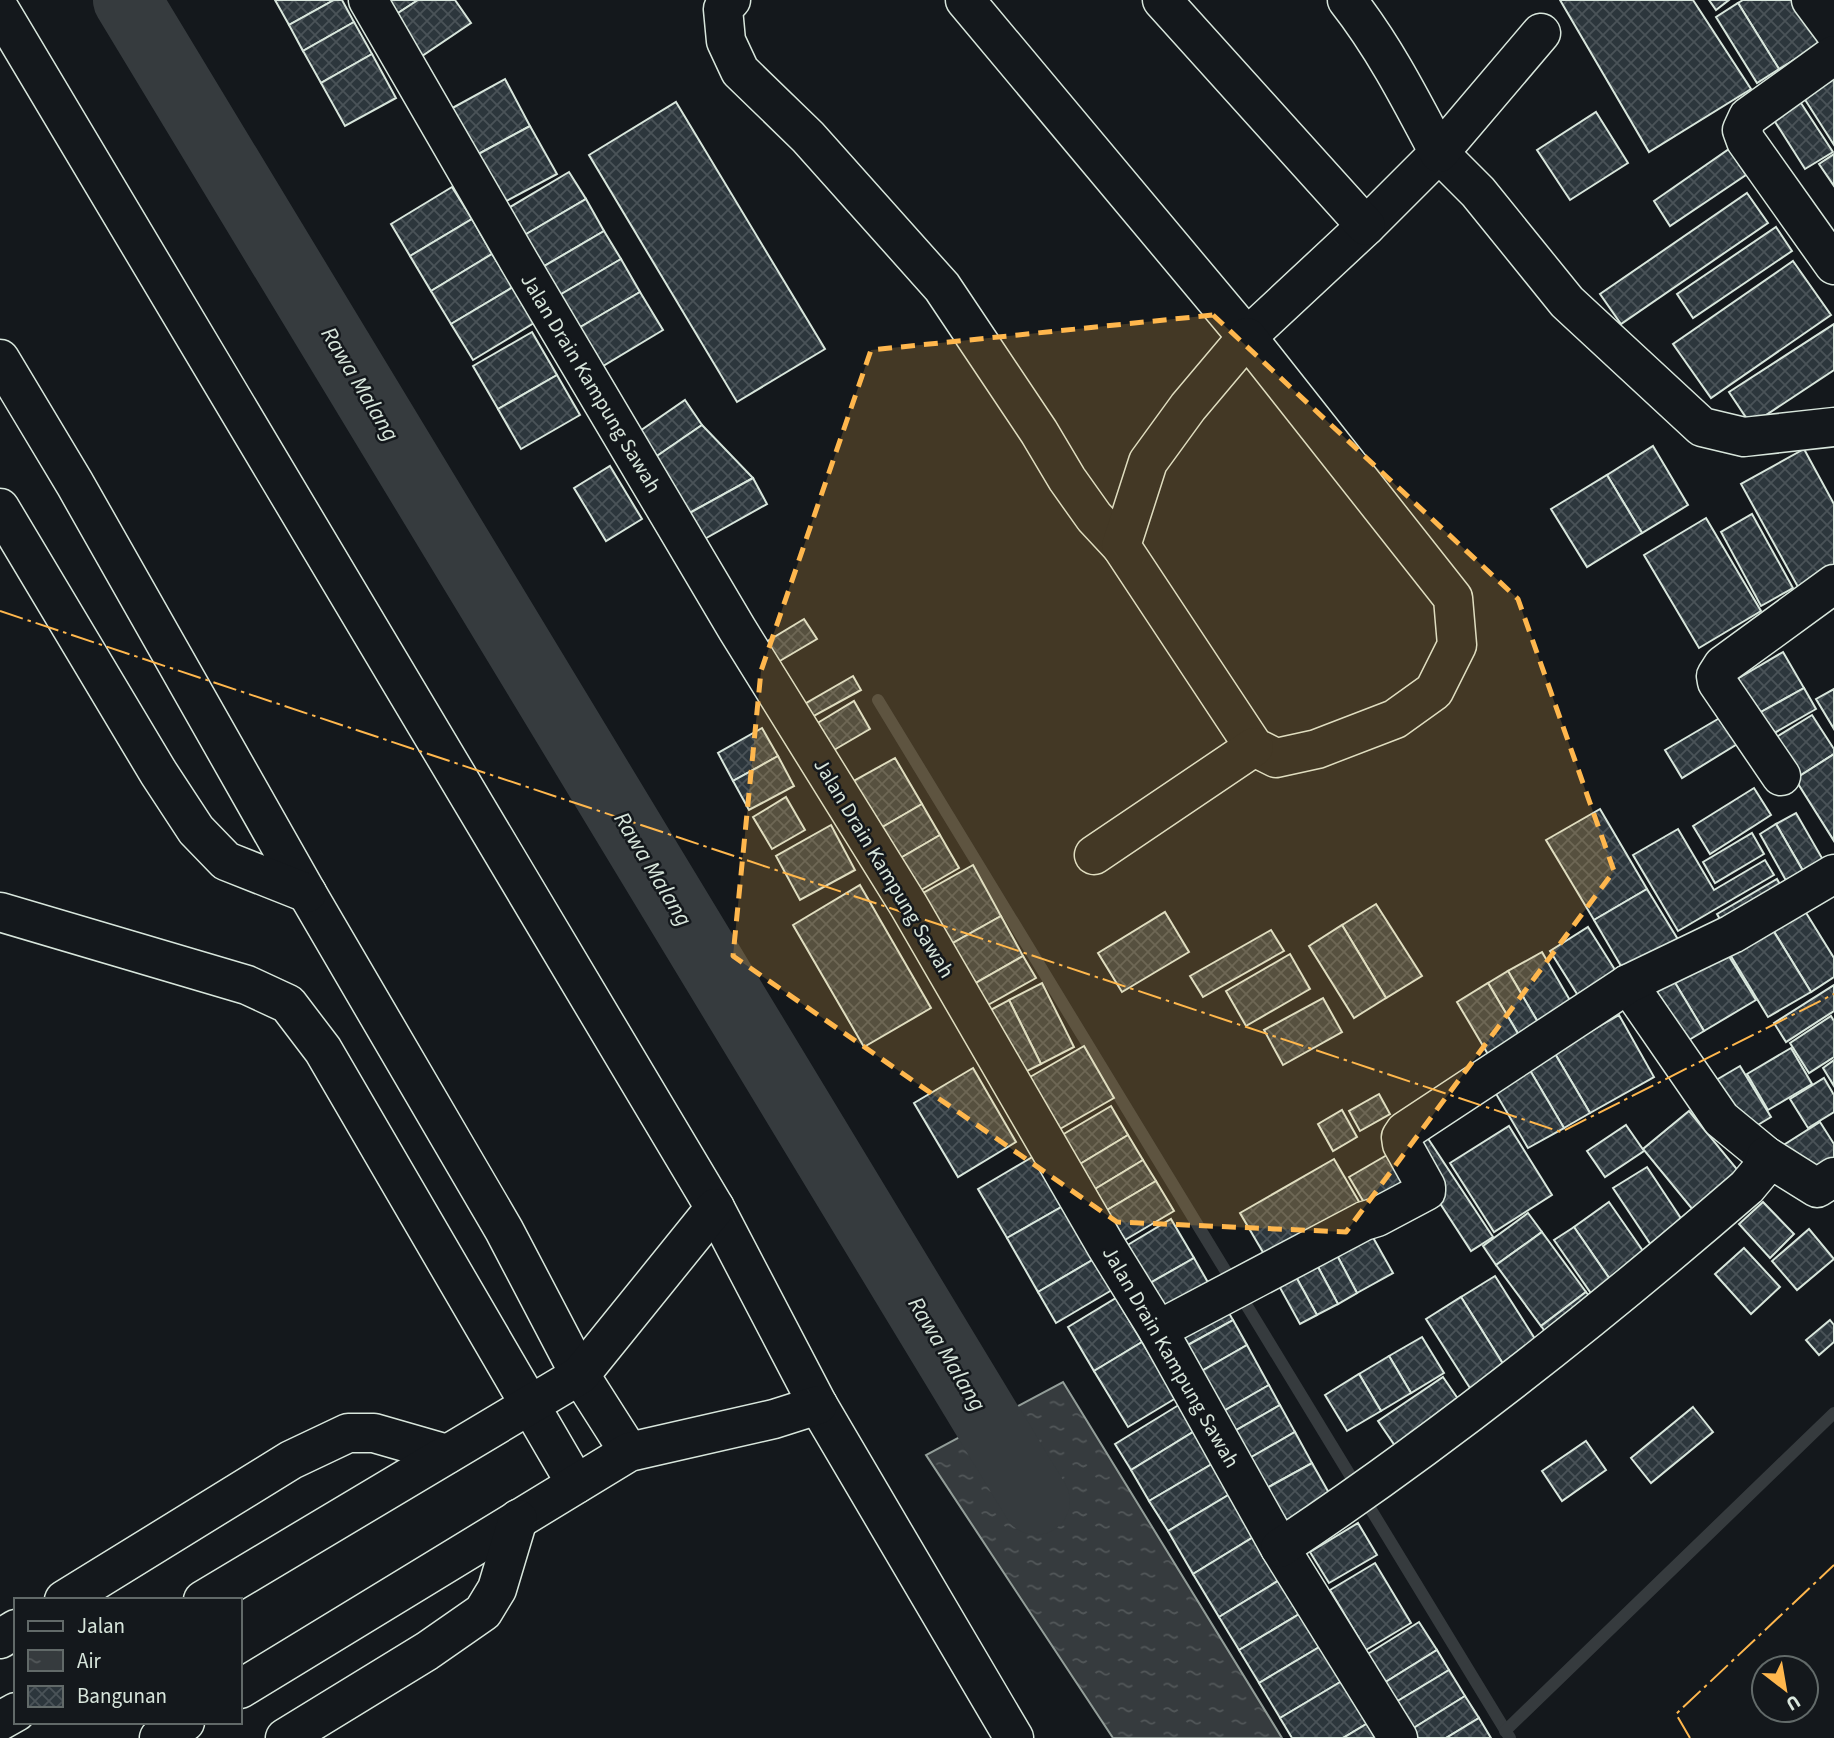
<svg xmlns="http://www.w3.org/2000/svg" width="1834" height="1738" font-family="'Source Sans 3',sans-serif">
  <defs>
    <pattern id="water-ripples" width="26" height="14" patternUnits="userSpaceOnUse" patternTransform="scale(1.75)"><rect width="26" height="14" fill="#363b3e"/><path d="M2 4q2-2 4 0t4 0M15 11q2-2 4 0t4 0" fill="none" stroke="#525759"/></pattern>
    <pattern id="building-cross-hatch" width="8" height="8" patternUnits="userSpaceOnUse" patternTransform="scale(1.75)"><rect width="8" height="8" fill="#2c363c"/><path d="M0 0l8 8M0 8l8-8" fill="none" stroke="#4a5358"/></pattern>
  </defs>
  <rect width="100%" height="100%" fill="#14181c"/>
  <path fill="url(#water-ripples)" stroke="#939e99" stroke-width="2" d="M1063,1382L1282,1738H1113L926,1455Z"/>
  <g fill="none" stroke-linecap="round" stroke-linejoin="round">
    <g stroke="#363b3e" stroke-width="12">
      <path d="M878,700L1510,1738"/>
      <path d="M1505,1731L1834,1413"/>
    </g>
    <path stroke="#363b3e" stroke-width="68" d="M127,0L1036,1501"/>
  </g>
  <g fill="url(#building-cross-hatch)" stroke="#d8e6dc" stroke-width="2">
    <path d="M275,0H334L289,25Z"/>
    <path d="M334,0H342L354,22L303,51L289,25Z"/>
    <path d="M385,0H418L395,15Z"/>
    <path d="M418,0H455L471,23L422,56L395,15Z"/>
    <path d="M1560,0H1693L1751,89L1649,152Z"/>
    <path d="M1709,0H1729L1716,10Z"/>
    <path d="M1743,0H1796L1823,42L1779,69L1738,3Z"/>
    <path d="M1738,3L1779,69L1757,83L1716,17Z"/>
    <path d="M354,22L372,54L321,83L303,51Z"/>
    <path d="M372,54L396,98L345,126L321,83Z"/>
    <path d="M505,79L530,126L473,157L447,111Z"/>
    <path d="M1834,79V145L1804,98Z"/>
    <path d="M1799,100L1833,152L1805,169L1772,117Z"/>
    <path d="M676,102L825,349L737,402L589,155Z"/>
    <path d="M1596,112L1628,163L1570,200L1537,150Z"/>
    <path d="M530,126L557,174L499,205L473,157Z"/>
    <path d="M1729,149L1746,175L1670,226L1654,201Z"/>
    <path d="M1834,154V186L1819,164Z"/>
    <path d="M569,172L586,199L511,243L495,216Z"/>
    <path d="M452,187L472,219L410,256L391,224Z"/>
    <path d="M1747,193L1768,223L1621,324L1600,294Z"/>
    <path d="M586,199L604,231L529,275L511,243Z"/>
    <path d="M472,219L492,254L431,291L410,256Z"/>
    <path d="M1776,227L1792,251L1693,318L1677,294Z"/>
    <path d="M604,231L621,259L546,303L529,275Z"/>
    <path d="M492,254L513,287L451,324L431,291Z"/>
    <path d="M621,259L640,292L565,336L546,303Z"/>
    <path d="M1793,261L1831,315L1711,398L1673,344Z"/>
    <path d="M513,287L534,323L473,360L451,324Z"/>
    <path d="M640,292L663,330L588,375L565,336Z"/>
    <path d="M1834,324V370L1751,425L1729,392Z"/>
    <path d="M532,332L557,375L498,409L473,366Z"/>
    <path d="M557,375L580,415L521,449L498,409Z"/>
    <path d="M685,400L702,425L654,458L637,433Z"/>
    <path d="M702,425L753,478L686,515L654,458Z"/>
    <path d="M1653,446L1688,505L1642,533L1607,475Z"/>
    <path d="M1804,449L1834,504V567L1798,587L1741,484Z"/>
    <path d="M610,466L642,519L606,541L574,488Z"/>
    <path d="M1607,475L1642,533L1587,567L1551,509Z"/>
    <path d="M753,478L767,504L701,541L686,515Z"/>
    <path d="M1752,514L1793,588L1761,606L1721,532Z"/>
    <path d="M1706,518L1761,611L1699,648L1644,555Z"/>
    <path d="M804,619L817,639L773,665L761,645Z"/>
    <path d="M1783,652L1804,688L1752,717L1732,682Z"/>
    <path d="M853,676L861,690L803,722L796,709Z"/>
    <path d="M1804,688L1816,709L1764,739L1752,717Z"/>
    <path d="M1834,689V729L1816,699Z"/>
    <path d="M854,701L870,729L822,757L806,730Z"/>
    <path d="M1812,715L1834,749V754L1795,779L1770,741Z"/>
    <path d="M1723,716L1739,743L1682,778L1665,750Z"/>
    <path d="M762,728L778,756L733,781L718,753Z"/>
    <path d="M1834,754V841L1795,779Z"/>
    <path d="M778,756L794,786L749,810L733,781Z"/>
    <path d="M895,758L922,804L879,829L852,782Z"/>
    <path d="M1754,788L1771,815L1710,854L1693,826Z"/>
    <path d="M786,797L805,830L772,849L753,817Z"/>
    <path d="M922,804L940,835L897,860L879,829Z"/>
    <path d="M1600,809L1647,889L1594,920L1546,840Z"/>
    <path d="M1796,813L1830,872L1810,883L1776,824Z"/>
    <path d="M1776,824L1810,883L1793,893L1760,834Z"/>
    <path d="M831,825L855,870L800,900L776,856Z"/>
    <path d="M1678,829L1714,890L1765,860L1774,875L1678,931L1633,855Z"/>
    <path d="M1752,833L1764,854L1715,883L1703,862Z"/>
    <path d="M940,835L959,868L916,893L897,860Z"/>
    <path d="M973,865L1001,916L944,948L916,897Z"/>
    <path d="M1777,879L1787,897L1728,933L1717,914Z"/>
    <path d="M860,885L931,1008L864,1047L793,925Z"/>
    <path d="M1647,889L1682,946L1628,978L1594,920Z"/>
    <path d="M1800,903L1834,958V977L1811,992L1768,922Z"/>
    <path d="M1376,904L1422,976L1386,998L1342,925Z"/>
    <path d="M1165,912L1189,952L1122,992L1098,953Z"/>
    <path d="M1001,916L1023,956L967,988L944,948Z"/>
    <path d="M1768,922L1811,992L1768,1017L1726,948Z"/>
    <path d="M1342,925L1386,998L1354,1018L1309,946Z"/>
    <path d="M1588,927L1622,981L1584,1005L1550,951Z"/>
    <path d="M1271,930L1284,951L1203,997L1190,976Z"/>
    <path d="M1722,945L1756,1000L1704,1031L1671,976Z"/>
    <path d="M1542,952L1579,1016L1546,1036L1508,971Z"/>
    <path d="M1290,954L1310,989L1246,1026L1226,991Z"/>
    <path d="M1023,956L1036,978L979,1010L967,988Z"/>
    <path d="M1508,971L1546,1036L1526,1047L1488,983Z"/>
    <path d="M1671,976L1704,1031L1674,1049L1641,994Z"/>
    <path d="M1042,983L1074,1047L1041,1064L1009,1000Z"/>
    <path d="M1488,983L1526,1047L1495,1066L1457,1002Z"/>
    <path d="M1834,985V1011L1786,1042L1774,1023Z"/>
    <path d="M1323,998L1342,1032L1283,1065L1264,1030Z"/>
    <path d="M1009,1000L1041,1064L1015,1077L983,1014Z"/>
    <path d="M1619,1015L1654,1077L1590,1113L1554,1052Z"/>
    <path d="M1831,1016L1834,1021V1057L1809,1073L1790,1043Z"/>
    <path d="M1084,1046L1114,1098L1053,1133L1023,1081Z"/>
    <path d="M1791,1048L1812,1084L1768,1110L1747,1074Z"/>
    <path d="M1554,1052L1590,1113L1564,1128L1528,1067Z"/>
    <path d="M1834,1060V1086L1823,1068Z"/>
    <path d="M1740,1066L1771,1117L1743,1134L1711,1083Z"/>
    <path d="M1528,1067L1564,1128L1528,1148L1492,1087Z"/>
    <path d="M973,1068L1016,1142L958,1177L914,1103Z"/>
    <path d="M1824,1078L1834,1095V1112L1808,1128L1790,1099Z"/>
    <path d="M1379,1094L1390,1114L1360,1131L1349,1111Z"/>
    <path d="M1111,1106L1128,1135L1080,1164L1062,1135Z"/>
    <path d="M1342,1110L1357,1137L1333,1151L1318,1124Z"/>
    <path d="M1689,1111L1745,1179L1698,1216L1643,1149Z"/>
    <path d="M1820,1122L1834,1144V1158L1803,1178L1782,1146Z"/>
    <path d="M1626,1125L1644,1151L1605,1177L1587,1151Z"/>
    <path d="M1509,1126L1552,1195L1494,1232L1450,1163Z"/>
    <path d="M1128,1135L1143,1160L1095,1189L1080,1164Z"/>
    <path d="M1427,1137L1493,1237L1471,1251L1406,1151Z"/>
    <path d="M1399,1148L1422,1187L1372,1216L1349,1177Z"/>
    <path d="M1034,1156L1063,1206L1007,1238L978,1189Z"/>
    <path d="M1334,1159L1365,1212L1271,1266L1240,1213Z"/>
    <path d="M1143,1160L1156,1181L1107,1210L1095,1189Z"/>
    <path d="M1647,1167L1690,1232L1657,1254L1613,1188Z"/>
    <path d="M1156,1181L1174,1211L1125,1240L1107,1210Z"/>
    <path d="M1609,1202L1652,1264L1616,1288L1574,1227Z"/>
    <path d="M1763,1202L1794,1234L1770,1258L1739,1224Z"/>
    <path d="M1063,1206L1094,1259L1038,1292L1007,1238Z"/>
    <path d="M1528,1213L1542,1232L1496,1265L1483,1246Z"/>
    <path d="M1171,1219L1194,1258L1143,1287L1121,1249Z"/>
    <path d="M1366,1225L1393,1273L1357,1293L1331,1244Z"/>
    <path d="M1574,1227L1616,1288L1597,1302L1554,1240Z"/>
    <path d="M1809,1229L1834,1259L1797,1290L1772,1261Z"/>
    <path d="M1542,1232L1586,1292L1541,1326L1496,1265Z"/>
    <path d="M1331,1244L1357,1293L1338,1304L1311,1254Z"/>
    <path d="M1744,1248L1780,1287L1751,1314L1715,1274Z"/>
    <path d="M1311,1254L1338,1304L1317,1315L1290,1266Z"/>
    <path d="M1194,1258L1214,1293L1164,1323L1143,1287Z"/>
    <path d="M1094,1259L1112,1290L1056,1323L1038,1292Z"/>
    <path d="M1290,1266L1317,1315L1300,1324L1273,1275Z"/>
    <path d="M1495,1276L1544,1353L1510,1375L1461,1297Z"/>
    <path d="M1586,1292L1599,1309L1553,1342L1541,1326Z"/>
    <path d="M1461,1297L1510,1375L1475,1396L1426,1319Z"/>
    <path d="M1116,1298L1142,1342L1094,1371L1068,1327Z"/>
    <path d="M1222,1301L1233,1320L1186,1346L1175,1328Z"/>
    <path d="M1233,1320L1247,1345L1200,1372L1186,1346Z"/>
    <path d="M1830,1320L1834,1325V1342L1819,1355L1806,1340Z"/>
    <path d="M1422,1337L1444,1373L1411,1393L1389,1356Z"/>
    <path d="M1142,1342L1176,1398L1128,1427L1094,1371Z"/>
    <path d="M1247,1345L1269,1385L1222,1412L1200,1372Z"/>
    <path d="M1389,1356L1411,1393L1381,1411L1359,1374Z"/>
    <path d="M1359,1374L1381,1411L1347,1431L1325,1395Z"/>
    <path d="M1443,1377L1467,1412L1402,1456L1378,1421Z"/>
    <path d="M1269,1385L1280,1405L1233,1432L1222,1412Z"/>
    <path d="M1182,1403L1198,1429L1131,1470L1115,1444Z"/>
    <path d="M1280,1405L1295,1432L1248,1459L1233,1432Z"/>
    <path d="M1693,1407L1713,1432L1651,1483L1631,1458Z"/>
    <path d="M1198,1429L1217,1461L1149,1501L1131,1470Z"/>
    <path d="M1295,1432L1312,1463L1265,1489L1248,1459Z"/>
    <path d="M1586,1441L1606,1470L1562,1501L1542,1471Z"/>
    <path d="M1217,1461L1235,1491L1168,1531L1149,1501Z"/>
    <path d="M1312,1463L1338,1509L1291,1536L1265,1489Z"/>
    <path d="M1235,1491L1260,1533L1193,1574L1168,1531Z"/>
    <path d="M1358,1523L1377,1555L1329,1583L1310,1552Z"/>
    <path d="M1260,1533L1286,1576L1219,1617L1193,1574Z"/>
    <path d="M1375,1563L1411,1623L1366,1650L1330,1590Z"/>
    <path d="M1286,1576L1306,1610L1239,1650L1219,1617Z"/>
    <path d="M1306,1610L1326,1643L1259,1683L1239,1650Z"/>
    <path d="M1419,1622L1437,1650L1384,1683L1366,1655Z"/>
    <path d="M1326,1643L1347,1678L1280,1718L1259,1683Z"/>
    <path d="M1437,1650L1449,1670L1396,1702L1384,1683Z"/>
    <path d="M1449,1670L1465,1696L1412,1729L1396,1702Z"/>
    <path d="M1347,1678L1373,1720L1343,1738H1292L1280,1718Z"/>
    <path d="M1465,1696L1479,1718L1446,1738H1418L1412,1729Z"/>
    <path d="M1479,1718L1491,1738H1446Z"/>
    <path d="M1373,1720L1383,1738H1343Z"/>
  </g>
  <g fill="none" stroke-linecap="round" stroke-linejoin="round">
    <defs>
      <g id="minor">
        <path d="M368,0L520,263L737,629L909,906L1106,1246L1158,1330L1280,1548L1398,1738"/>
        <path d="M731,0L723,9L726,41L740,71L808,137L942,287L1039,432L1067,479L1094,517L1121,546"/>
        <path d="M965,0L1247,337L1366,226L1439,153L1478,192L1567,302L1702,427L1744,437L1834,427"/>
        <path d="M1162,0L1366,226"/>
        <path d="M1347,0C1384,47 1411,100 1439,153L1541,33"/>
        <path d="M1811,0L1834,31"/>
        <path d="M0,10L715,1208L818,1405L1014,1738"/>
        <path d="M1834,55L1748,117L1742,130L1746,141L1834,265"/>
        <path d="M1247,337L1453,598L1457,645L1434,691L1395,719L1317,749L1276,758L1254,747L1121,546L1148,462L1188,407Z"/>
        <path d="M0,359L75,484L307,893L504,1230L580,1375L629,1452"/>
        <path d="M0,508L158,772L196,830L226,861L307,893"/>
        <path d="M1781,776L1717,682L1716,676L1723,665L1834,584"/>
        <path d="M1094,855L1254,747"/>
        <path d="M0,912L247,985L288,1004L323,1050L576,1484"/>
        <path d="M1628,984L1721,1119L1766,1156"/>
        <path d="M1158,1330L1364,1221L1377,1217L1426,1191V1187L1402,1144L1401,1137L1405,1131L1628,984L1732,934L1834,874"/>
        <path d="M1280,1548C1444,1439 1598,1316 1747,1187L1762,1169L1766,1156L1817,1188L1834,1177"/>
        <path d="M64,1600L291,1460L348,1433H374L447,1454"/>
        <path d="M203,1600L580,1375L715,1208"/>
        <path d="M0,1639L16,1629"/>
        <path d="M240,1689L629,1452L774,1419L818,1405"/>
        <path d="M0,1721L16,1712"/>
        <path d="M159,1738L185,1722"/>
        <path d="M285,1738L427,1651L483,1612L497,1589L518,1519"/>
      </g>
    </defs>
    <use href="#minor" stroke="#d8e6dc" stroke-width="41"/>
    <use href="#minor" stroke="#14181c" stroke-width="38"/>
    <g stroke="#ffb74d" stroke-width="2" stroke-dasharray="24 5 3.5 5" stroke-linecap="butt">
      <path d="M0,611L1561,1132L1834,994"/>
      <path d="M1690,1738L1676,1714L1834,1565"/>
    </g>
  </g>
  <path fill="#ffb74d" fill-opacity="0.2" stroke="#ffb74d" stroke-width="5" stroke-dasharray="14 9" stroke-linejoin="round" d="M1213,315L1518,599L1614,871L1346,1232L1117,1222L733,956L761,671L871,350Z"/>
  <g text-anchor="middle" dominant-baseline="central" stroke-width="5" stroke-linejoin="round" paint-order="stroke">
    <g font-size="21" fill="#d8e6dc" stroke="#14181c">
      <text transform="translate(591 383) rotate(59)">Jalan Drain Kampung Sawah</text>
      <text transform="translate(884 868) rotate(59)">Jalan Drain Kampung Sawah</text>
      <text transform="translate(1171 1357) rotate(60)">Jalan Drain Kampung Sawah</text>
    </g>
    <g font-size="23" font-style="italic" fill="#d8e6dc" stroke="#14181c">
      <text transform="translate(360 384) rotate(59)">Rawa Malang</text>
      <text transform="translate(653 869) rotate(59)">Rawa Malang</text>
      <text transform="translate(947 1354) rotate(59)">Rawa Malang</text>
    </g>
  </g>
  <rect x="14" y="1598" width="228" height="126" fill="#14181c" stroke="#626a69" stroke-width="2"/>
  <rect x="28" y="1621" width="35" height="10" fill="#14181c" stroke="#626a69" stroke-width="2"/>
  <text x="77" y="1633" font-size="21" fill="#d8e6dc">Jalan</text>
  <rect x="28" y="1650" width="35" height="21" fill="url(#water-ripples)" stroke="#626a69" stroke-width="2"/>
  <text x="77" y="1668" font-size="21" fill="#d8e6dc">Air</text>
  <rect x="28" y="1686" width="35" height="21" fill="url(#building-cross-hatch)" stroke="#626a69" stroke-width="2"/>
  <text x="77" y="1703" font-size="21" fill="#d8e6dc">Bangunan</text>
  <g transform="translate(1785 1689) rotate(149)"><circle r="33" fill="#14181c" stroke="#626a69" stroke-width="2"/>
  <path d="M0-5L12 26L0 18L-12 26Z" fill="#ffb74d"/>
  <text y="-10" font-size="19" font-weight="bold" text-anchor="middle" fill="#d8e6dc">U</text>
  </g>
</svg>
